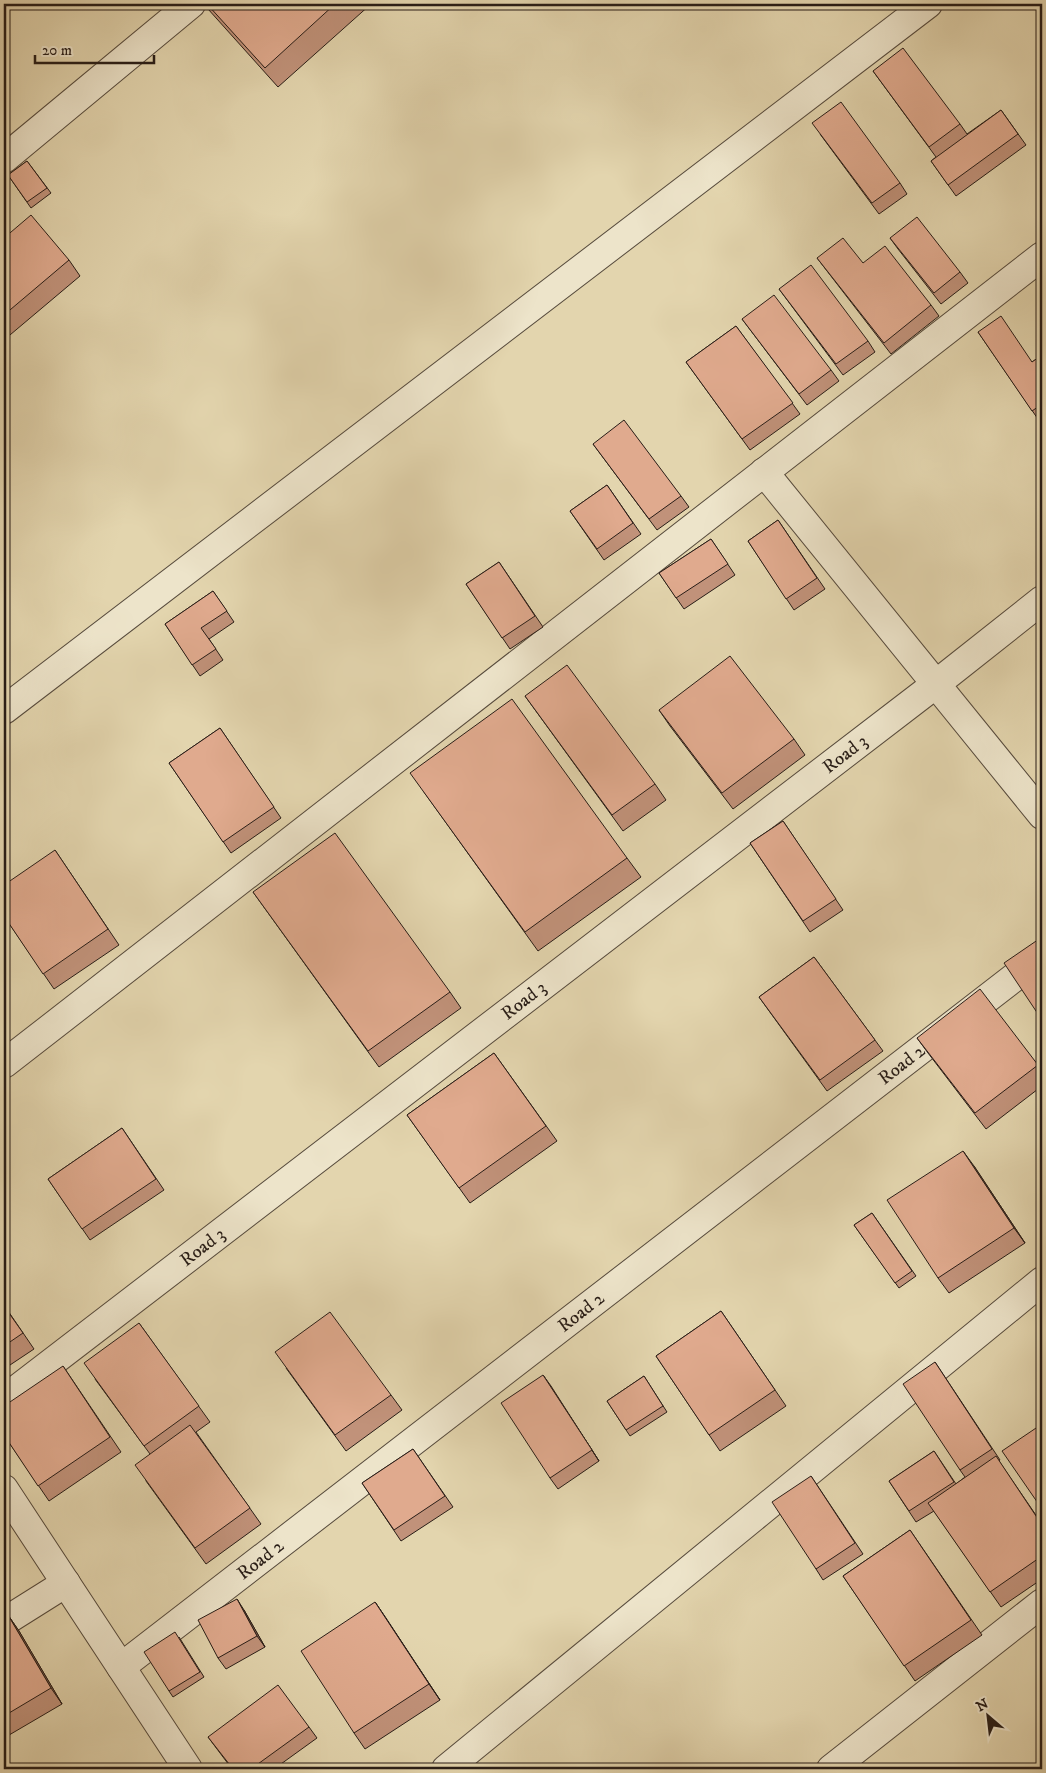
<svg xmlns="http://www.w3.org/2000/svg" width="1046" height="1773" font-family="'IM FELL DW Pica',serif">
  <rect width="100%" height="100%" fill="#e3d5ae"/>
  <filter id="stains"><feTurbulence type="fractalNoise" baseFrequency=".004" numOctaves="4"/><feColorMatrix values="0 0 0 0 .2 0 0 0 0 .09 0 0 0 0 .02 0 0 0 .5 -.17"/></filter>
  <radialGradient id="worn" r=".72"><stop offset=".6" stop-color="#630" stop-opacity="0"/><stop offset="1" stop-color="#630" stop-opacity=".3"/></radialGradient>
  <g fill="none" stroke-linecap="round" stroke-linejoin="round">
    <defs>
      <g id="minor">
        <path d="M4,159L191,4"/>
        <path d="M764,472L1042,815"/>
        <path d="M4,710L928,4"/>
        <path d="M4,1064L1042,256"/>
        <path id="s1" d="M4,1399L936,684L1042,600"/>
        <path d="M4,1489L188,1769"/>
        <path d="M4,1622L66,1583"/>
        <path id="s2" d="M121,1667L1042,956"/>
        <path d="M446,1769L1042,1281"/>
      </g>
      <path id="tertiary" d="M831,1769L1042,1603"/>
    </defs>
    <use href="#minor" stroke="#574b3d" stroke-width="30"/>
    <use href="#tertiary" stroke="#574b3d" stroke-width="30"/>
    <use href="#minor" stroke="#ede4ca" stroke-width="28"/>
    <use href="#tertiary" stroke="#ede4ca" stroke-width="28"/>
  </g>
  <g fill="#c1927a" stroke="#281d17">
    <path d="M204,4H371L278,87L208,9Z"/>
    <path d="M873,71L960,124L967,134L1001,110L1026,145L956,196L931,161L936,157Z"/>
    <path d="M820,134L900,183L907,194L879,214Z"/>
    <path d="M27,161L51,193L31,208L8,175Z"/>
    <path d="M4,238L69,260L80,276L4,340Z"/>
    <path d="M890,238L960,272L968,283L941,304L898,249Z"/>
    <path d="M817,258L863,263L931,305L939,316L891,354Z"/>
    <path d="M779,289L868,341L875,352L843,375Z"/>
    <path d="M742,319L831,370L839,381L807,405Z"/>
    <path d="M736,326L800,414L750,450L686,362Z"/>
    <path d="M978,332L1032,362L1042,355V421L1040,422Z"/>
    <path d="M593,444L681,496L689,507L657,530Z"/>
    <path d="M607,485L641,534L604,560L570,511Z"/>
    <path d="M778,520L825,589L794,610L748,541Z"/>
    <path d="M711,539L735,575L684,609L659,573Z"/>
    <path d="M499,562L543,627L510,649L466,584Z"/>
    <path d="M213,591L234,622L209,639L223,660L200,676L165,624Z"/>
    <path d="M525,696L655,784L666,800L623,831Z"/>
    <path d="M659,710L794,739L805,755L733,809L670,726Z"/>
    <path d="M220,728L281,818L231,853L169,763Z"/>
    <path d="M424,792L627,858L641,877L538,951Z"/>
    <path d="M783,821L843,910L810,932L750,843Z"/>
    <path d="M55,850L119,945L54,989L4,916Z"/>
    <path d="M253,892L450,992L461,1008L379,1067Z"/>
    <path d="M814,957L883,1051L827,1091L759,997Z"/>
    <path d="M917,1038L1038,1065L1042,1070V1086L986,1129L928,1053Z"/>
    <path d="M494,1053L557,1141L470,1203L407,1115Z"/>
    <path d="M122,1128L164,1190L90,1240L48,1179Z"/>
    <path d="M974,1166L1025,1243L949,1293L938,1278Z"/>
    <path d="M872,1213L916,1276L899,1288L854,1225Z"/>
    <path d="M4,1305L34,1349L4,1369Z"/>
    <path d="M721,1311L786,1406L720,1451L656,1356Z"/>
    <path d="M139,1323L210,1422L196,1432L261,1524L206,1564L146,1481L150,1454L95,1379Z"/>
    <path d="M935,1362L1000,1460L999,1461L1042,1524V1579L1001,1607L934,1511L916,1522L889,1481L934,1451L956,1484L965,1477L960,1470Z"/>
    <path d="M63,1366L121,1452L49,1501L4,1435Z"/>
    <path d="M286,1368L391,1395L402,1410L346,1451Z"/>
    <path d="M543,1375L599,1461L558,1489L550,1478Z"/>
    <path d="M644,1376L667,1412L630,1436L607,1401Z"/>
    <path d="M413,1449L453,1507L401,1541L362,1483Z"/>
    <path d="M811,1476L863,1554L823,1580L816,1569Z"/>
    <path d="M910,1530L982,1635L915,1681L843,1576Z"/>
    <path d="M4,1589L8,1596L4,1598Z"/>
    <path d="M375,1602L440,1700L365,1749L354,1733Z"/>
    <path d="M244,1610L265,1647L226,1669L218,1658Z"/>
    <path d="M8,1615L19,1631L62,1704L4,1738V1618Z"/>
    <path d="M179,1637L204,1677L173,1697L169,1691Z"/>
    <path d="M309,1727L317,1738L274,1769H232L208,1737Z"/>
  </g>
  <g fill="#9d7763" stroke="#281d17">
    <path d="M963,1151L974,1166L1025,1243L1014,1228Z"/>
    <path d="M543,1375L551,1386L599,1461L592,1450Z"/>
    <path d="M237,1599L244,1610L265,1647L257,1636Z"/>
    <path d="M375,1602L386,1618L440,1700L429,1684Z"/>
    <path d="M8,1615L19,1631L62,1704L51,1688Z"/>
  </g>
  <g fill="#e0aa8e" stroke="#281d17">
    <path d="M207,4H335L265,68Z"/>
    <path d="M903,48L960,124L929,147L873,71Z"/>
    <path d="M841,102L900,183L872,203L812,123Z"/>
    <path d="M1001,110L1018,134L948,185L931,161Z"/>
    <path d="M27,161L47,188L27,202L8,175Z"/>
    <path d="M31,215L69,260L4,315V238Z"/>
    <path d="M917,217L960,272L934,293L890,238Z"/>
    <path d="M843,238L863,263L885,246L931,305L884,343L817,258Z"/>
    <path d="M811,265L868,341L836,364L779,289Z"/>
    <path d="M774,295L831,370L799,394L742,319Z"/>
    <path d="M1001,316L1032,362L1042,355V404L1032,411L978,332Z"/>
    <path d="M736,326L793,403L742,439L686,362Z"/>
    <path d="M624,420L681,496L649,519L593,444Z"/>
    <path d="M607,485L633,523L597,549L570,511Z"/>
    <path d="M778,520L817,578L786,599L748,541Z"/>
    <path d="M711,539L728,564L676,598L659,573Z"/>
    <path d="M499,562L535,616L502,638L466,584Z"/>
    <path d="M213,591L227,611L201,628L216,649L192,665L165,624Z"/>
    <path d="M730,656L794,739L722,793L659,710Z"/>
    <path d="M567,665L655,784L612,815L525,696Z"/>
    <path d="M512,699L627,858L525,932L410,773Z"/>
    <path d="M220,728L274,807L223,842L169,763Z"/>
    <path d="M783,821L836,899L803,921L750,843Z"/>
    <path d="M335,833L450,992L368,1051L253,892Z"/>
    <path d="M55,850L108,929L43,974L4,916V885Z"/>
    <path d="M1042,937V1020L1004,963Z"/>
    <path d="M814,957L875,1040L820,1080L759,997Z"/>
    <path d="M980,989L1038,1065L975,1113L917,1038Z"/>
    <path d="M494,1053L546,1126L459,1188L407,1115Z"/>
    <path d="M122,1128L156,1179L82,1229L48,1179Z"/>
    <path d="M963,1151L1014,1228L938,1278L887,1200Z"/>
    <path d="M872,1213L912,1271L895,1283L854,1225Z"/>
    <path d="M4,1306L23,1333L4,1346Z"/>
    <path d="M721,1311L775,1390L709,1435L656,1356Z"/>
    <path d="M330,1312L391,1395L335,1435L275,1352Z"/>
    <path d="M139,1323L199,1406L144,1446L84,1363Z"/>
    <path d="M935,1362L992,1449L960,1470L903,1384Z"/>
    <path d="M63,1366L110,1437L38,1486L4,1435V1406Z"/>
    <path d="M543,1375L592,1450L550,1478L501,1403Z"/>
    <path d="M644,1376L663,1406L626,1430L607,1401Z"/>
    <path d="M1042,1424V1509L1002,1451Z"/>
    <path d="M190,1425L250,1508L195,1548L135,1465Z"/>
    <path d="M413,1449L445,1496L394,1530L362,1483Z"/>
    <path d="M934,1451L954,1482L909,1511L889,1481Z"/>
    <path d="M996,1456L1042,1525V1556L990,1592L928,1503Z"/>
    <path d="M811,1476L855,1543L816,1569L772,1502Z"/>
    <path d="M910,1530L971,1620L904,1666L843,1576Z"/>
    <path d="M237,1599L257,1636L218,1658L198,1620Z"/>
    <path d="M375,1602L429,1684L354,1733L301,1651Z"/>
    <path d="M8,1615L51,1688L4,1716V1618Z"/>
    <path d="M175,1632L200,1672L169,1691L144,1652Z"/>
    <path d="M278,1685L309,1727L251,1769H233L208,1737Z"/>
  </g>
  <g text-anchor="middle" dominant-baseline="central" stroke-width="4" stroke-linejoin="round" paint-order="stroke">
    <g font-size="19" fill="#281d17" stroke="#ede4ca">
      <text stroke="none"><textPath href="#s1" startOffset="1060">Road 3</textPath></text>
      <text stroke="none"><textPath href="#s1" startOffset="655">Road 3</textPath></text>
      <text stroke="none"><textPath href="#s2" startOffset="986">Road 2</textPath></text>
      <text stroke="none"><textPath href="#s1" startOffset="250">Road 3</textPath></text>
      <text stroke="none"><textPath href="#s2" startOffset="581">Road 2</textPath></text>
      <text stroke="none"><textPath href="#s2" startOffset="176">Road 2</textPath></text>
    </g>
  </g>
  <rect width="1046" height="1773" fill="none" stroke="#e3d5ae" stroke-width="20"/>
  <rect x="5" y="5" width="1036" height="1763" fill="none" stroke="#281d17" stroke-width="2.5"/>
  <rect x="10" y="10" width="1026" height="1753" fill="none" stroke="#281d17"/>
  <g transform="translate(988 1716) rotate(332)" stroke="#ede4ca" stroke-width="4" paint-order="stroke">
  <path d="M0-4L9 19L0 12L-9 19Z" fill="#281d17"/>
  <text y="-8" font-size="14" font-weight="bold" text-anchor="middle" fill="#281d17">N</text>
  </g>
  <path d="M35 55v8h119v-8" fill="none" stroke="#281d17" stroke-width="2.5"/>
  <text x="42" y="55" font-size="15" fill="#281d17" stroke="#ede4ca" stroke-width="4" paint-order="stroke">20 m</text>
  <rect width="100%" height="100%" filter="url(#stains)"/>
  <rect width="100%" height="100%" fill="url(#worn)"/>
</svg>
